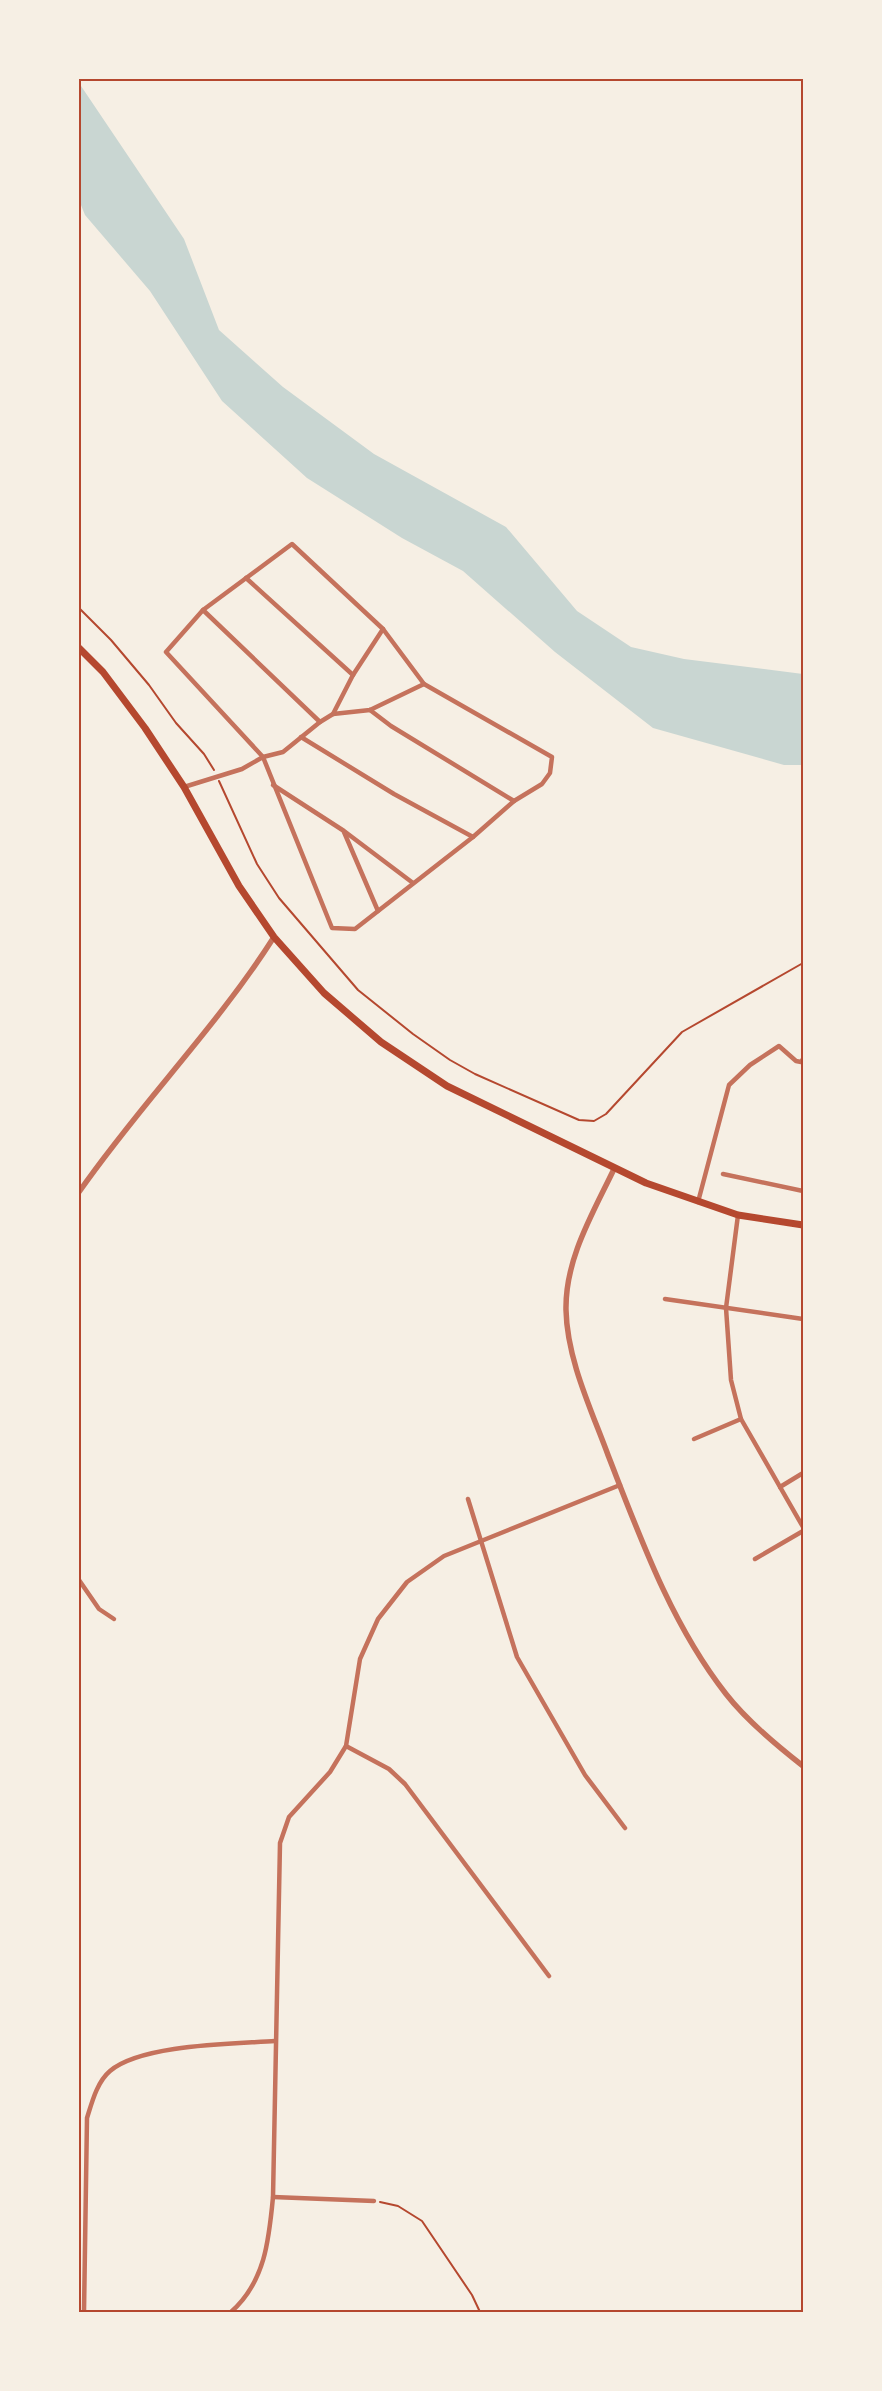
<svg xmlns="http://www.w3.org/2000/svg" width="882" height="2391" font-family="'Roboto Condensed',sans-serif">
  <rect width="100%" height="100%" fill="#f6efe4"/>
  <path fill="#c9d6d2" d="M79,83L184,239L219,330L283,387L374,454L506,527L577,611L631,647L684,659L803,674V765H784L653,728L555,652L463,571L402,538L307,478L222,401L150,291L85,215L79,200Z"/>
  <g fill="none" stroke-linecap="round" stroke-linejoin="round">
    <g stroke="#b5482f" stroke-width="2">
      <path d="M79,608L111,640L149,685L176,723L204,754L214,770"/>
      <path d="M219,781L257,864L279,898L358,990L413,1034L450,1060L475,1074L579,1120L594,1121L606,1114L682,1032L803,963"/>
      <path d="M380,2202L398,2206L422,2221L472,2295L480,2312"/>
    </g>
    <g stroke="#c5725c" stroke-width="4.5">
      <path d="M292,544L383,629L424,684L552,757L550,773L542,784L514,801L473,837L355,929L332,928L263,757L166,652L203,610Z"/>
      <path d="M246,578L353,675"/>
      <path d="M203,610L320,722"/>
      <path d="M370,710L391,726L514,801"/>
      <path d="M333,714L370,710L424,684"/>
      <path d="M301,737L394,794L473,837"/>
      <path d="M273,785L344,831L413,883"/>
      <path d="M184,787L242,769L263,757L283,752L320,722L333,714L353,675L383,629"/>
      <path d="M344,832L378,911"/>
      <path d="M723,1174L803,1191"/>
      <path d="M698,1202L729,1085L750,1065L779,1046L796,1061L801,1062L803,1059"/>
      <path d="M738,1215L726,1308L731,1380L741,1419L803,1527"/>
      <path d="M665,1299L803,1319"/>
      <path d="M694,1439L741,1419"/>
      <path d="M780,1487L803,1473"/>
      <path d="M468,1499L517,1657L585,1775L625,1828"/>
      <path d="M755,1559L803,1531"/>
      <path d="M79,1580L99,1609L114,1619"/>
      <path d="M346,1746L389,1769L405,1784L549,1976"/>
      <path d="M273,2197L374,2201"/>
      <path d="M84,2312L87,2118C92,2102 97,2082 110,2071C142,2044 235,2044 275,2041"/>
      <path d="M231,2312C265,2282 269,2240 273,2197L280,1843L289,1817L330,1772L346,1746L360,1659L378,1619L407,1582L444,1556L620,1485"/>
    </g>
    <g stroke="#c5725c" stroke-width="5.5">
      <path d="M614,1169C593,1213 565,1259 566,1310C567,1359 591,1409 608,1455C640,1537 671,1624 726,1694C747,1721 776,1745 803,1766"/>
      <path d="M79,1192C140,1104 216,1028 274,937"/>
    </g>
    <path stroke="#b5482f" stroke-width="7" d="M79,648L103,672L145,728L184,787L239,886L274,937L324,993L381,1042L447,1086L646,1183L738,1215L803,1225"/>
  </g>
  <rect width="882" height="2391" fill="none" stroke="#f6efe4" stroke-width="160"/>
  <rect x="80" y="80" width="722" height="2231" fill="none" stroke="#b5482f" stroke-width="2"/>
</svg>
